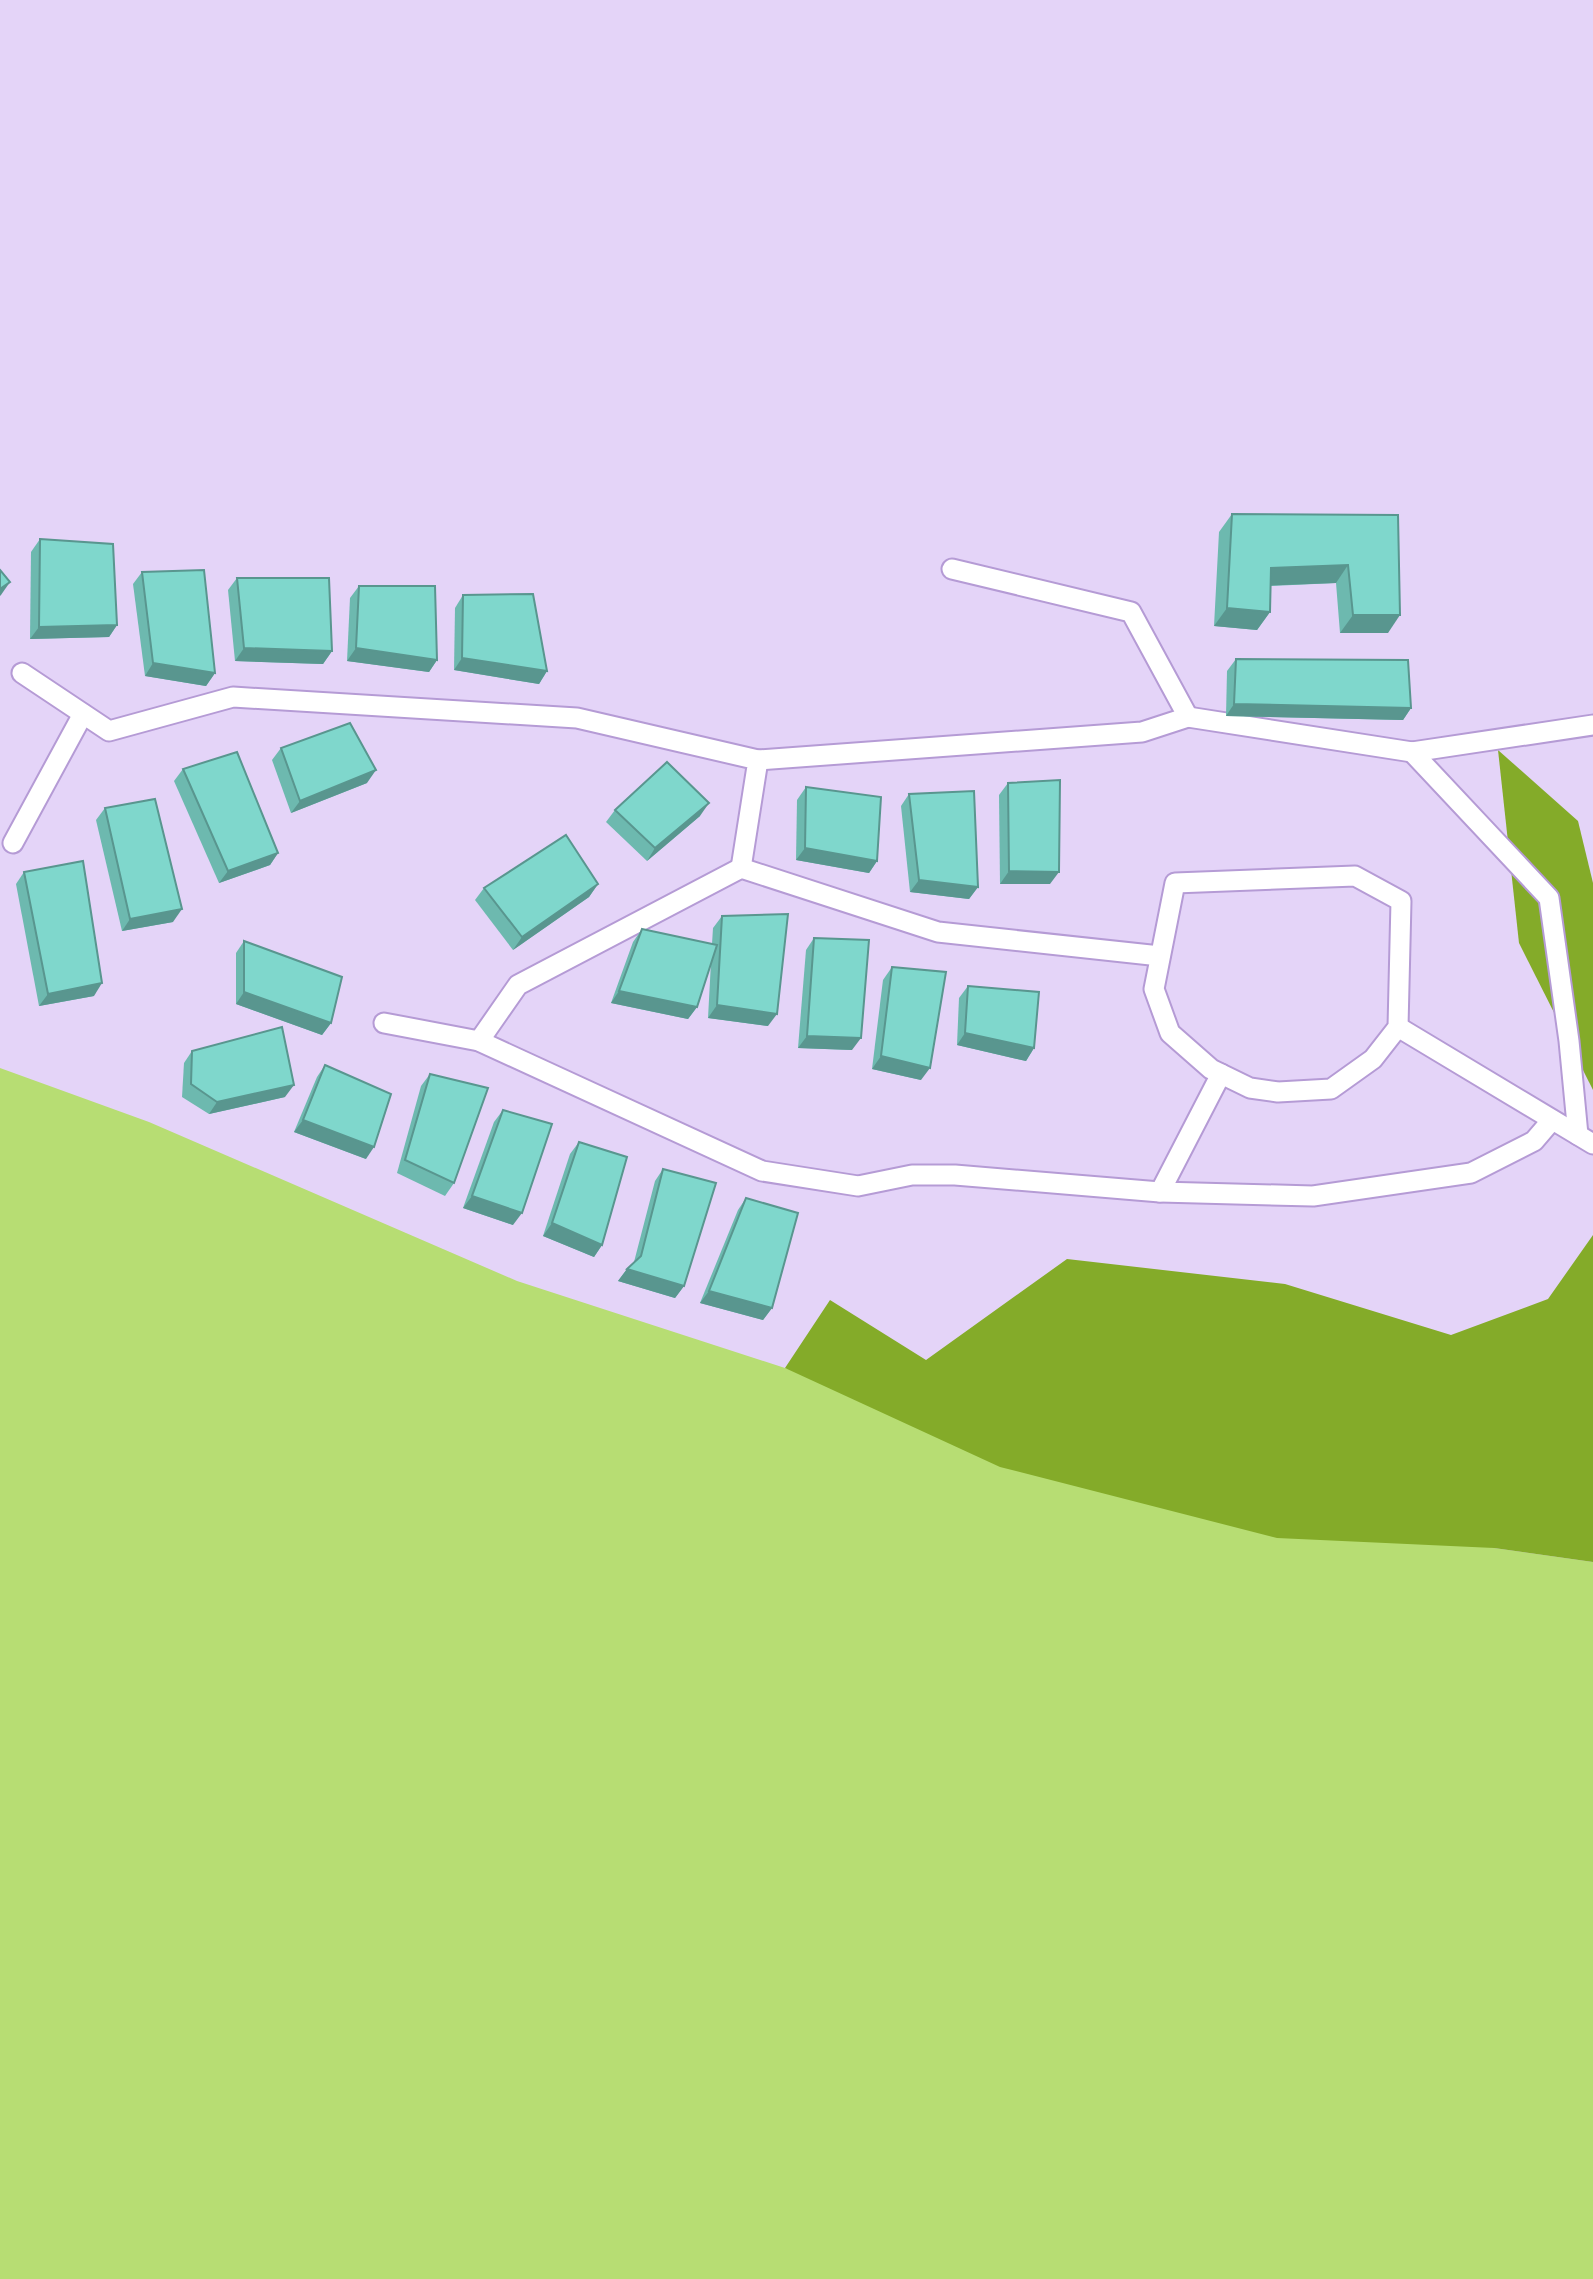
<svg xmlns="http://www.w3.org/2000/svg" width="1593" height="2279" font-family="'Noto Sans',sans-serif">
  <rect width="100%" height="100%" fill="#e4d4f8"/>
  <path fill="#b7dd73" d="M0,1068L149,1122L517,1281L785,1368L1494,1548L1593,1562V2279H0Z"/>
  <g fill="#84ab29">
    <path d="M1498,750L1578,821L1593,883V1090L1519,943Z"/>
    <path d="M1593,1235V1562L1494,1548L1277,1538L1000,1467L785,1368L830,1300L926,1360L1067,1259L1285,1284L1451,1335L1548,1299Z"/>
  </g>
  <g fill="none" stroke-linecap="round" stroke-linejoin="round">
    <defs>
      <g id="lane">
        <path d="M22,673L109,731L233,697L577,718L758,760L741,868"/>
        <path d="M1188,717L1412,752L1593,725"/>
        <path d="M1412,752L1549,898L1569,1041L1578,1135"/>
        <path d="M758,760L1142,732L1188,717L1131,612L952,569"/>
        <path d="M13,843L83,714"/>
        <path d="M1355,876L1401,901L1398,1027L1373,1059L1331,1089L1278,1092L1250,1088L1211,1069L1170,1033L1154,989L1175,883Z"/>
        <path d="M384,1023L479,1041L762,1171L858,1186L912,1175H955L1160,1192"/>
        <path d="M1398,1027L1593,1144"/>
        <path d="M479,1041L518,985L741,868L938,932L1160,956"/>
        <path d="M1221,1074L1160,1192L1313,1196L1471,1173L1534,1141L1552,1120"/>
      </g>
    </defs>
    <use href="#lane" stroke="#b59bd5" stroke-width="23"/>
    <use href="#lane" stroke="#fff" stroke-width="19"/>
  </g>
  <g fill="#6db9af">
    <path d="M1232,514L1398,515L1388,633H1340L1336,583L1271,586L1270,612L1257,630L1214,626L1219,532Z"/>
    <path d="M40,539L117,625L109,637L30,639L31,552Z"/>
    <path d="M142,572L215,673L206,686L145,676L133,584Z"/>
    <path d="M237,578L332,651L323,664L235,661L228,590Z"/>
    <path d="M359,586L437,660L429,672L347,661L350,598Z"/>
    <path d="M463,595L547,671L539,684L454,670L455,608Z"/>
    <path d="M1236,659L1411,708L1403,720L1226,716L1227,671Z"/>
    <path d="M281,748L367,783L291,813L272,760Z"/>
    <path d="M183,769L278,853L270,865L219,883L174,781Z"/>
    <path d="M1008,783L1050,884H1000L999,795Z"/>
    <path d="M806,787L877,861L869,873L796,860L797,800Z"/>
    <path d="M909,794L978,887L969,899L910,892L901,806Z"/>
    <path d="M105,808L173,922L122,931L96,820Z"/>
    <path d="M615,810L700,816L647,861L606,822Z"/>
    <path d="M24,872L94,996L39,1006L16,884Z"/>
    <path d="M598,884L589,897L513,950L475,900L484,888Z"/>
    <path d="M722,916L768,1026L708,1018L711,962L697,1007L688,1019L611,1003L633,942L642,929L712,944L713,928Z"/>
    <path d="M814,938L852,1050L798,1048L806,950Z"/>
    <path d="M244,941L331,1023L322,1035L236,1004V953Z"/>
    <path d="M892,967L921,1080L872,1069L883,980Z"/>
    <path d="M968,986L1034,1048L1026,1061L957,1045L959,998Z"/>
    <path d="M192,1051L285,1097L209,1114L182,1097L184,1063Z"/>
    <path d="M325,1065L366,1159L294,1132L317,1077Z"/>
    <path d="M430,1074L454,1183L445,1196L397,1173L421,1086Z"/>
    <path d="M503,1110L513,1225L463,1208L494,1122Z"/>
    <path d="M579,1142L602,1245L594,1257L543,1236L570,1154Z"/>
    <path d="M663,1169L684,1286L675,1298L618,1281L627,1269L634,1262L655,1181Z"/>
    <path d="M746,1198L772,1308L763,1320L700,1303L738,1210Z"/>
  </g>
  <g fill="#59968f">
    <path d="M1348,565L1336,583L1259,586L1271,568Z"/>
    <path d="M10,582L1,595L0,596V589Z"/>
    <path d="M1227,608L1270,612L1257,630L1214,626Z"/>
    <path d="M1353,615H1400L1388,633H1340Z"/>
    <path d="M117,625L109,637L30,639L39,627Z"/>
    <path d="M244,648L332,651L323,664L235,661Z"/>
    <path d="M356,648L437,660L429,672L347,661Z"/>
    <path d="M462,658L547,671L539,684L454,670Z"/>
    <path d="M153,663L215,673L206,686L145,676Z"/>
    <path d="M1234,704L1411,708L1403,720L1226,716Z"/>
    <path d="M376,770L367,783L291,813L300,801Z"/>
    <path d="M709,803L700,816L647,861L655,848Z"/>
    <path d="M805,848L877,861L869,873L796,860Z"/>
    <path d="M278,853L270,865L219,883L228,871Z"/>
    <path d="M1009,871L1059,872L1050,884H1000Z"/>
    <path d="M919,880L978,887L969,899L910,892Z"/>
    <path d="M598,884L589,897L513,950L522,937Z"/>
    <path d="M182,909L173,922L122,931L130,919Z"/>
    <path d="M102,983L94,996L39,1006L48,994Z"/>
    <path d="M619,991L697,1007L688,1019L611,1003Z"/>
    <path d="M244,992L331,1023L322,1035L236,1004Z"/>
    <path d="M717,1005L777,1014L768,1026L708,1018Z"/>
    <path d="M965,1033L1034,1048L1026,1061L957,1045Z"/>
    <path d="M807,1036L861,1038L852,1050L798,1048Z"/>
    <path d="M881,1056L930,1068L921,1080L872,1069Z"/>
    <path d="M294,1085L285,1097L209,1114L217,1102Z"/>
    <path d="M303,1120L374,1147L366,1159L294,1132Z"/>
    <path d="M472,1196L522,1213L513,1225L463,1208Z"/>
    <path d="M552,1223L602,1245L594,1257L543,1236Z"/>
    <path d="M627,1269L684,1286L675,1298L618,1281Z"/>
    <path d="M709,1291L772,1308L763,1320L700,1303Z"/>
  </g>
  <g fill="#7fd7cc" stroke="#59968f" stroke-width="2">
    <path d="M1232,514L1398,515L1400,615H1353L1348,565L1271,568L1270,612L1227,608Z"/>
    <path d="M40,539L113,544L117,625L39,627Z"/>
    <path d="M0,570L10,582L0,589Z"/>
    <path d="M204,570L215,673L153,663L142,572Z"/>
    <path d="M237,578H329L332,651L244,648Z"/>
    <path d="M359,586H435L437,660L356,648Z"/>
    <path d="M533,594L547,671L462,658L463,595Z"/>
    <path d="M1236,659L1408,660L1411,708L1234,704Z"/>
    <path d="M350,723L376,770L300,801L281,748Z"/>
    <path d="M237,752L278,853L228,871L183,769Z"/>
    <path d="M667,762L709,803L655,848L615,810Z"/>
    <path d="M1060,780L1059,872L1009,871L1008,783Z"/>
    <path d="M806,787L881,797L877,861L805,848Z"/>
    <path d="M974,791L978,887L919,880L909,794Z"/>
    <path d="M155,799L182,909L130,919L105,808Z"/>
    <path d="M566,835L598,884L522,937L484,888Z"/>
    <path d="M83,861L102,983L48,994L24,872Z"/>
    <path d="M788,914L777,1014L717,1005L722,916Z"/>
    <path d="M642,929L717,945L697,1007L619,991Z"/>
    <path d="M814,938L869,940L861,1038L807,1036Z"/>
    <path d="M244,941L342,977L331,1023L244,992Z"/>
    <path d="M892,967L946,972L930,1068L881,1056Z"/>
    <path d="M968,986L1039,992L1034,1048L965,1033Z"/>
    <path d="M282,1027L294,1085L217,1102L191,1084L192,1051Z"/>
    <path d="M325,1065L391,1094L374,1147L303,1120Z"/>
    <path d="M430,1074L488,1088L454,1183L405,1160Z"/>
    <path d="M503,1110L552,1124L522,1213L472,1196Z"/>
    <path d="M579,1142L627,1157L602,1245L552,1223Z"/>
    <path d="M663,1169L716,1183L684,1286L627,1269L641,1256Z"/>
    <path d="M746,1198L798,1213L772,1308L709,1291Z"/>
  </g>
</svg>
